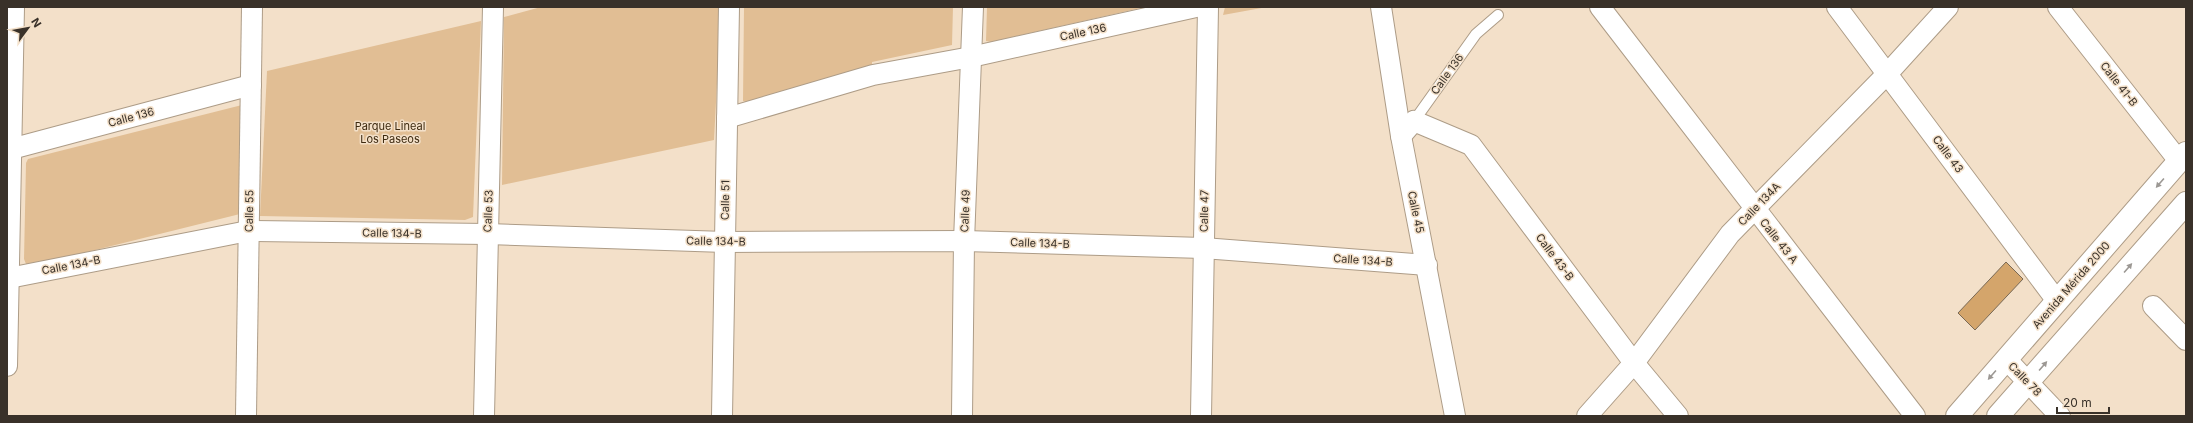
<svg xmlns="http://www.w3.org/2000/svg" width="2193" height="423" font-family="Inter,sans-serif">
  <rect width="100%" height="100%" fill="#f3e0c9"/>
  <g fill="#e1be94">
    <path d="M541,7H721L714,140L502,185L504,17Z"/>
    <path d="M744,7H953L952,45L872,62V66L746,102L743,101Z"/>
    <path d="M987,7H1145L991,42L986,41Z"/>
    <path d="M1225,7H1267L1223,15Z"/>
    <path d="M481,21L473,217L465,220L260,216L267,71Z"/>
    <path d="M246,104L244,213L31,266L26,264L24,259L26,163L28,159Z"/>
  </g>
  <path fill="#d4a56b" stroke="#796955" d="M2006,262L2023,279L1975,330L1958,313Z"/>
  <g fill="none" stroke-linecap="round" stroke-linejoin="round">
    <defs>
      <path id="lane" d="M1414,121L1476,34L1498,15"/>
      <g id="street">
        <path d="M1381,7L1401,136L1455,416"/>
        <path d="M1600,7L1915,416"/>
        <path d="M1837,7L2057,301"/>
        <path d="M2058,7L2179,161"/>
        <path d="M727,118L873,75L971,57L1196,7"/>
        <path d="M1401,136L1414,121L1471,145L1634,363L1678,416"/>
        <path d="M11,149L251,85"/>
        <path d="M9,278L248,231L487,234L725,242L964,241L1203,248L1427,265"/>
        <path d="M2153,306L2186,340"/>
        <path d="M2006,359L2060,416"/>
        <path d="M7,366L14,7"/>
        <path d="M246,416L252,7"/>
        <path d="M484,416L493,7"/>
        <path d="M722,416L729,7"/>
        <path d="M962,416L964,241L973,7"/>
        <path d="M1201,416L1208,7"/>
        <path d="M1587,416L1634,363L1730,234L1888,73L1948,7"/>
      </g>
      <g id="secondary">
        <path d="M1957,416L2186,153"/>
        <path d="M1998,416L2186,203"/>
      </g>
    </defs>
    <use href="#lane" stroke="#ad9c87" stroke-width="12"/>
    <use href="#street" stroke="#ad9c87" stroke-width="22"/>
    <use href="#secondary" stroke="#ad9c87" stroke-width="24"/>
    <use href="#lane" stroke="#fff" stroke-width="10"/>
    <use href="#street" stroke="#fff" stroke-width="20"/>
    <use href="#secondary" stroke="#fff" stroke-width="22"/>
  </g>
  <defs><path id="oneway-solid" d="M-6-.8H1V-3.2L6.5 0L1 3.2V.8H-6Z"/></defs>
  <g fill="#9c9894">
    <use href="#oneway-solid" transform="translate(2160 183) rotate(131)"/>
    <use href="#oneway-solid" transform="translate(2128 268) rotate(-49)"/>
    <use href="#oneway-solid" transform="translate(2043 366) rotate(-49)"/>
    <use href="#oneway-solid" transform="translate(1992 375) rotate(131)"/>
  </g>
  <g text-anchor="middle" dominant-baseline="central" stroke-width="3" stroke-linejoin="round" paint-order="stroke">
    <g font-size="11" fill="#393129" stroke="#f3e0c9">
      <text transform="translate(1083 32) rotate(-12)">Calle 136</text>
      <text transform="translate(1447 74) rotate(-54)">Calle 136</text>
      <text transform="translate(2119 84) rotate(52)">Calle 41-B</text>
      <text transform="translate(131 117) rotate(-15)">Calle 136</text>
      <text transform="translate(1948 154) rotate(53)">Calle 43</text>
      <text transform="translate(725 200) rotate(-89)">Calle 51</text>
      <text transform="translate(1759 204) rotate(-46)">Calle 134A</text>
      <text transform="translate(249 211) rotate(-89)">Calle 55</text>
      <text transform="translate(488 211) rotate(-88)">Calle 53</text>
      <text transform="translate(965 211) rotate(-88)">Calle 49</text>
      <text transform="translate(1204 211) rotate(-89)">Calle 47</text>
      <text transform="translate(1416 212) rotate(78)">Calle 45</text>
      <text transform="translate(392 233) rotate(1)">Calle 134-B</text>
      <text transform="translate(716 241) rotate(1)">Calle 134-B</text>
      <text transform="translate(1779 241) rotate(52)">Calle 43 A</text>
      <text transform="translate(1040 243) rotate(2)">Calle 134-B</text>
      <text transform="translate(1555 257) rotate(53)">Calle 43-B</text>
      <text transform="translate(1363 260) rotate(4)">Calle 134-B</text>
      <text transform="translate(71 265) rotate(-11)">Calle 134-B</text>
      <text transform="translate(2071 285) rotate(-49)">Avenida Mérida 2000</text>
      <text transform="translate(2025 379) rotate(46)">Calle 78</text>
    </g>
    <g font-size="11" fill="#3d290f" stroke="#f3e0c9">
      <text x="390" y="126">Parque Lineal<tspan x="390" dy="13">Los Paseos</tspan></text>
    </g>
  </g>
  <rect width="2193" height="423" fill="none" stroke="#393129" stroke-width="16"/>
  <g transform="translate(28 28) rotate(58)" stroke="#f3e0c9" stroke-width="3" paint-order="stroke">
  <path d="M0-3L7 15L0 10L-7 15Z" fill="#393129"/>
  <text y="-6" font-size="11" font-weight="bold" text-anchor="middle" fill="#393129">N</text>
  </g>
  <path d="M2057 407v6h52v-6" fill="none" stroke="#393129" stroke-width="2"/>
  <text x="2063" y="407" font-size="12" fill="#393129" stroke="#f3e0c9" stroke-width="3" paint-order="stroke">20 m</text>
</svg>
